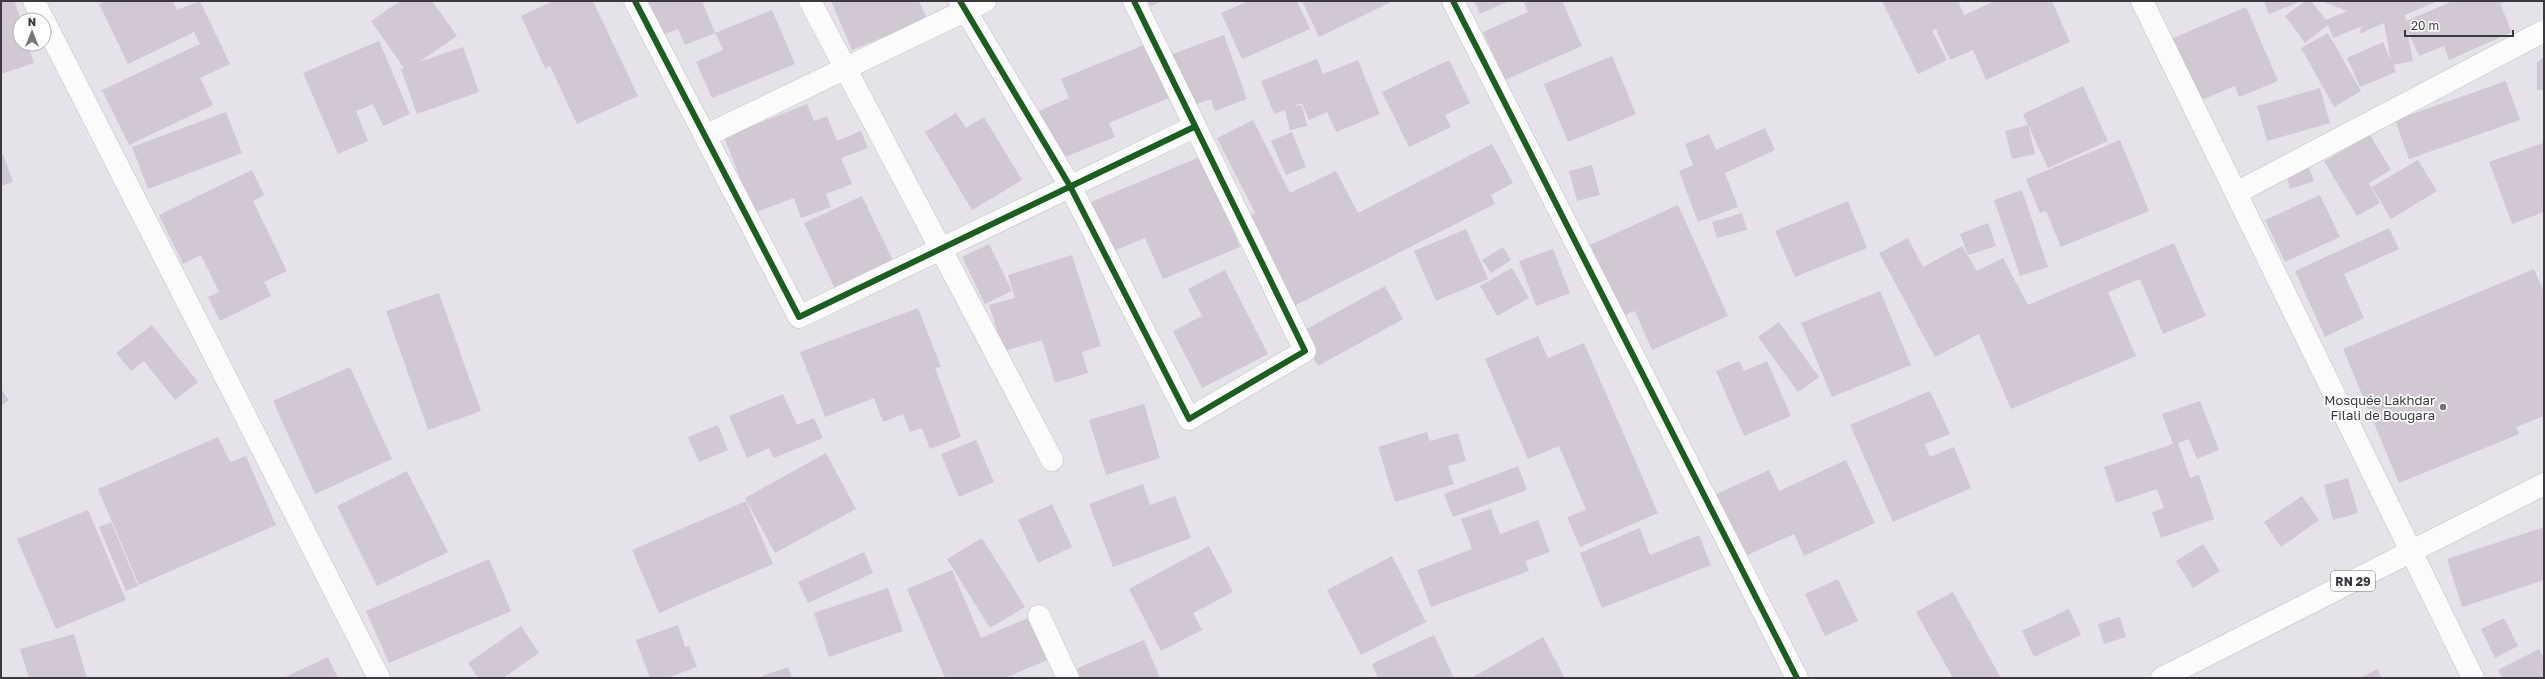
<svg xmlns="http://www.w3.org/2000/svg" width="2545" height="679" font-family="'Golos Text',sans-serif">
  <rect width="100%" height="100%" fill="#e5e2ea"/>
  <g fill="#d1c8d4">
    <path d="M1,1H14L21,20L20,44H28L34,63L1,74Z"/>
    <path d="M105,1H173L177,10L200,1L230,64L200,78L213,105L129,145L102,90L200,44L194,32L128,64L99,4Z"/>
    <path d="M400,1H432L457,36L419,62L463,47L479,92L417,114L401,69L404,68L371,21Z"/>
    <path d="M553,1H593L638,96L577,124L550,66L545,68L521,16Z"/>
    <path d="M646,1H702L715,33L685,45L678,29L657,37Z"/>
    <path d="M831,1H919L927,19L852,50Z"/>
    <path d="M1148,1H1162L1151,6Z"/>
    <path d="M1248,1H1297L1310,29L1242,59L1221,13Z"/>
    <path d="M1302,1H1393L1319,37Z"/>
    <path d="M1474,1H1509L1480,14Z"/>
    <path d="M1523,1H1562L1582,46L1505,80L1483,32L1528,12Z"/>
    <path d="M1882,1H1958L1964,15L1995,1H2052L2070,42L1986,80L1973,50L1950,60L1936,29L1932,31L1947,60L1918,74Z"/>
    <path d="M2264,1H2302L2269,14Z"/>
    <path d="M2305,1H2311L2326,20L2347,11L2321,1H2438L2405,15L2406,21L2453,1H2507L2500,4L2512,32L2449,60L2444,46L2419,56L2407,30L2413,61L2393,65L2396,72L2360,87L2347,58L2383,42L2391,61L2384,23L2359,34L2362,26L2333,38L2328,25L2305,43L2285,16Z"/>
    <path d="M2246,7L2278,81L2239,97L2235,86L2190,105L2164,42Z"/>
    <path d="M772,10L795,64L712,98L696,62L723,50L715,33Z"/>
    <path d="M2328,33L2361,91L2334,107L2301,48Z"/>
    <path d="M1224,35L1247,99L1215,111L1211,99L1189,107L1170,55Z"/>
    <path d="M379,41L410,114L383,126L373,104L356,111L368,141L338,154L303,73Z"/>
    <path d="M1146,44L1169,98L1109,123L1115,137L1060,159L1039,111L1069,98L1061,79Z"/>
    <path d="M1612,56L1636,114L1568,142L1544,84Z"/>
    <path d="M2544,57V90H2537V62Z"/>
    <path d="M1317,59L1323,74L1358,60L1380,114L1336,132L1327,112L1309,120L1302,103L1292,107L1302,105L1307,126L1290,130L1285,110L1274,114L1261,81Z"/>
    <path d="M1449,60L1470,103L1445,115L1451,127L1409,147L1382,92Z"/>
    <path d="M2506,81L2520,120L2409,159L2395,120Z"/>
    <path d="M2083,86L2108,141L2048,168L2023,114Z"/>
    <path d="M2320,88L2330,123L2267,141L2257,106Z"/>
    <path d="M807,104L814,121L827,116L837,141L861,131L868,148L841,158L852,184L826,194L831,207L801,218L794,198L754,213L724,137Z"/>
    <path d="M226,112L242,153L148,189L132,147Z"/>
    <path d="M956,113L966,128L984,117L1022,180L972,210L925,132Z"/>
    <path d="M1253,120L1290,193L1336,171L1358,213L1492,144L1513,183L1491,195L1495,204L1288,309L1242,220L1255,213L1217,138Z"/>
    <path d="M2028,125L2035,154L2012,159L2005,131Z"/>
    <path d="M1765,128L1775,150L1725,173L1738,207L1698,222L1679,171L1693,165L1685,144L1709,134L1716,150Z"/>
    <path d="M1292,132L1306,167L1286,175L1271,141Z"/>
    <path d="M2370,135L2391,170L2369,183L2380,203L2357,216L2324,161Z"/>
    <path d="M2120,140L2149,211L2061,247L2046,211L2040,213L2026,179Z"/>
    <path d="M2543,143L2544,212L2512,224L2489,162Z"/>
    <path d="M3,154L13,182L1,186V155Z"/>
    <path d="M1202,156L1240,247L1163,279L1145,238L1111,252L1091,202Z"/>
    <path d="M2418,160L2437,191L2391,219L2372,187Z"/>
    <path d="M1592,165L1600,195L1577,201L1569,171Z"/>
    <path d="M2309,167L2314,181L2290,189L2286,174Z"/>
    <path d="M252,170L264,195L253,201L287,271L264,282L271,296L220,321L208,297L219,292L201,255L183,264L159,215Z"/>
    <path d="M2022,190L2048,267L2020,276L1994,200Z"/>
    <path d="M2320,195L2340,237L2285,262L2265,220Z"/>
    <path d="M862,196L893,261L835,289L804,223Z"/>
    <path d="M1848,201L1867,248L1795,277L1775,231Z"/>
    <path d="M1678,205L1728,316L1652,350L1635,311L1622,316L1590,245Z"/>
    <path d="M1742,213L1747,230L1717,238L1712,222Z"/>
    <path d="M1988,223L1996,246L1968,255L1960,234Z"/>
    <path d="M2389,228L2399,249L2344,274L2364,318L2325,337L2295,271Z"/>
    <path d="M1466,229L1488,279L1436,301L1414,251Z"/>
    <path d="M1908,238L1923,267L1962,246L1977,271L2003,258L2028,305L2174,243L2206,316L2163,334L2140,279L2108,292L2136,356L2011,409L1979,334L1935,357L1879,253Z"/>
    <path d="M989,244L1012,291L985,304L962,257Z"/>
    <path d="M1503,247L1511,260L1491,273L1482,260Z"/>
    <path d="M1553,249L1570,293L1536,306L1519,261Z"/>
    <path d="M1072,255L1101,346L1082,352L1088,373L1055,383L1042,340L1004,351L989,305L1015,298L1008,275Z"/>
    <path d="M1512,268L1529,298L1497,316L1480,286Z"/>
    <path d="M2534,269L2544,292V416L2516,427L2519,434L2399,483L2343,349Z"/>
    <path d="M1225,270L1268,354L1202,388L1173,331L1202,316L1188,289Z"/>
    <path d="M1385,286L1403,319L1318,366L1299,333Z"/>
    <path d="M1880,291L1911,365L1832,397L1801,323Z"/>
    <path d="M439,293L481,411L428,430L386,311Z"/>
    <path d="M918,308L941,367L935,368L961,437L930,449L922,428L910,432L903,414L883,422L874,398L825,417L800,352Z"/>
    <path d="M1779,322L1819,377L1798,392L1758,337Z"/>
    <path d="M152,325L198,382L175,400L144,361L131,371L116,353Z"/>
    <path d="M1538,336L1548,358L1584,343L1658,513L1580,547L1567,517L1586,510L1559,446L1528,459L1485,359Z"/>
    <path d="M1739,361L1744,371L1767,361L1791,416L1744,436L1716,371Z"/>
    <path d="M350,367L392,459L315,494L273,401Z"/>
    <path d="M1,389L9,400L1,406Z"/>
    <path d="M1930,391L1950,434L1925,444L1930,457L1954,447L1971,488L1893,522L1850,425Z"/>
    <path d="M783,394L797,425L814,418L823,438L774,458L769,448L747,458L729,416Z"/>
    <path d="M2200,401L2219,450L2197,459L2189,439L2178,443L2190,478L2199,475L2214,519L2161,538L2152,512L2164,508L2157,489L2116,503L2104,467L2173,444L2162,414Z"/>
    <path d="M1144,404L1160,458L1106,475L1089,420Z"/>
    <path d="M718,425L728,450L699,462L688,437Z"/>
    <path d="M1427,432L1430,441L1458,433L1466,461L1448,466L1454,484L1395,502L1378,447Z"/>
    <path d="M218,437L230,462L246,456L276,525L139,585L98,489Z"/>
    <path d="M976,440L994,482L959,497L941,454Z"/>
    <path d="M826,453L856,509L775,553L745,498Z"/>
    <path d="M1846,460L1875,523L1804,556L1794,534L1741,558L1712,496L1769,470L1779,491Z"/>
    <path d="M1518,466L1527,490L1453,517L1444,494Z"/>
    <path d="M407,471L448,552L377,586L337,506Z"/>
    <path d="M2348,478L2358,513L2333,520L2324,485Z"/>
    <path d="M1143,484L1150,505L1175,496L1191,538L1113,567L1089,504Z"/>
    <path d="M2302,496L2319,520L2281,547L2264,522Z"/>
    <path d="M746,501L773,564L659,613L632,550Z"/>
    <path d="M1052,504L1072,547L1038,563L1018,520Z"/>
    <path d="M1491,509L1500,534L1538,520L1550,552L1525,561L1529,571L1431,607L1417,570L1472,549L1461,519Z"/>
    <path d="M88,510L126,600L56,629L17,539Z"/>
    <path d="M111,522L138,586L126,591L99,527Z"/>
    <path d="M2544,527V580L2462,607L2447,559Z"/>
    <path d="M1640,528L1650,555L1699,535L1711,565L1602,608L1580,553Z"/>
    <path d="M982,538L1025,607L990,628L947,559Z"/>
    <path d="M2203,544L2220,571L2193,588L2176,561Z"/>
    <path d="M1209,546L1233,592L1193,613L1202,630L1161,651L1129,589Z"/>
    <path d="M864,552L873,573L808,603L798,582Z"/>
    <path d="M1392,556L1426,622L1361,655L1327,590Z"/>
    <path d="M489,559L511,611L389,663L366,611Z"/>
    <path d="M952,570L981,638L1033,616L1052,658L1005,678H945L907,589Z"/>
    <path d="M1838,579L1858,621L1825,636L1805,594Z"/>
    <path d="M888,588L903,631L829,657L814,613Z"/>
    <path d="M1953,592L2001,678H1953L1916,612Z"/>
    <path d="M2069,609L2081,635L2034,657L2022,631Z"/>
    <path d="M2120,617L2126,637L2104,644L2098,624Z"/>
    <path d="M2504,618L2518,646L2495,658L2481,629Z"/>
    <path d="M678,625L685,647L689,646L697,667L667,678H650L636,640Z"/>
    <path d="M521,626L539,653L503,678H478L468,663Z"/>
    <path d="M74,634L87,678H29L20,649Z"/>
    <path d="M1434,635L1454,678H1378L1372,664Z"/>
    <path d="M1543,637L1565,678H1474L1473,677Z"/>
    <path d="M1144,640L1160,678H1074L1071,671Z"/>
    <path d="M2539,649L2544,659V678H2502L2498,670Z"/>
    <path d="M328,657L338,678H283Z"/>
    <path d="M788,667L792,678H757Z"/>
    <path d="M2377,669L2382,678H2361Z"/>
  </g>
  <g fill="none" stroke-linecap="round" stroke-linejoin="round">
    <defs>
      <g id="street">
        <path d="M34,1L43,20"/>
        <path d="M635,1L799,317L1194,127"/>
        <path d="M810,1L1052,460"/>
        <path d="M960,1L1070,186L1189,419L1305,351L1134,1"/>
        <path d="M1453,1L1797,678"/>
        <path d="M2142,1L2473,678"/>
        <path d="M44,21L379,678"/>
        <path d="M707,135L985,1"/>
        <path d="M2236,193L2544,31"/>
        <path d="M1039,616L1068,678"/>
      </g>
      <path id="primary" d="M2162,678L2544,484"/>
    </defs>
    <use href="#street" stroke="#c1bfc5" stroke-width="23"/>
    <use href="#primary" stroke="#c1bfc5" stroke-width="23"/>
    <use href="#street" stroke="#fbfbfc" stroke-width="22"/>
    <use href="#primary" stroke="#fbfbfc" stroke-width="22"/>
    <defs>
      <g id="cycleway">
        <path d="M635,1L799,317L1194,127"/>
        <path d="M960,1L1070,186L1189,419L1305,351L1134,1"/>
        <path d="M1453,1L1797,678"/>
      </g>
    </defs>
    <use href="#cycleway" stroke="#fff" stroke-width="8"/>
    <use href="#cycleway" stroke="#1b5e20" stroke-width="6"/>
  </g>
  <circle fill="#76747b" stroke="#fff" stroke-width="1.5" cx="2443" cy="407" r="4"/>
  <g text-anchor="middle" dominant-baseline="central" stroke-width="3.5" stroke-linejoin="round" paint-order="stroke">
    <rect fill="#fff" stroke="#767479" stroke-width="1" x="2331" y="571" width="44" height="20" rx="3"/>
    <g font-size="12" font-weight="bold" fill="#3b393f">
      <text x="2353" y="581">RN 29</text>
    </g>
    <g font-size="13" fill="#3b393f" stroke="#fff" text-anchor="end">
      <text x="2435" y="400">Mosquée Lakhdar<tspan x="2435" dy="15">Filali de Bougara</tspan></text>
    </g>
  </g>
  <rect width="2545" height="679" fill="none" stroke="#3b393f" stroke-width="4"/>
  <g transform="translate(32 32)"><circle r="19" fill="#ffffff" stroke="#b1b0b2"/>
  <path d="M0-3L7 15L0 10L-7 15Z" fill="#76747b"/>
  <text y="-6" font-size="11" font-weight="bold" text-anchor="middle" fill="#3b393f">N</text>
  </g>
  <path d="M2405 30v6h108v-6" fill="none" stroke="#3b393f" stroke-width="2"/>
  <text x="2411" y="30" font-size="12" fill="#3b393f" stroke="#ffffff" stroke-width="3" paint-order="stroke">20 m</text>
</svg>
